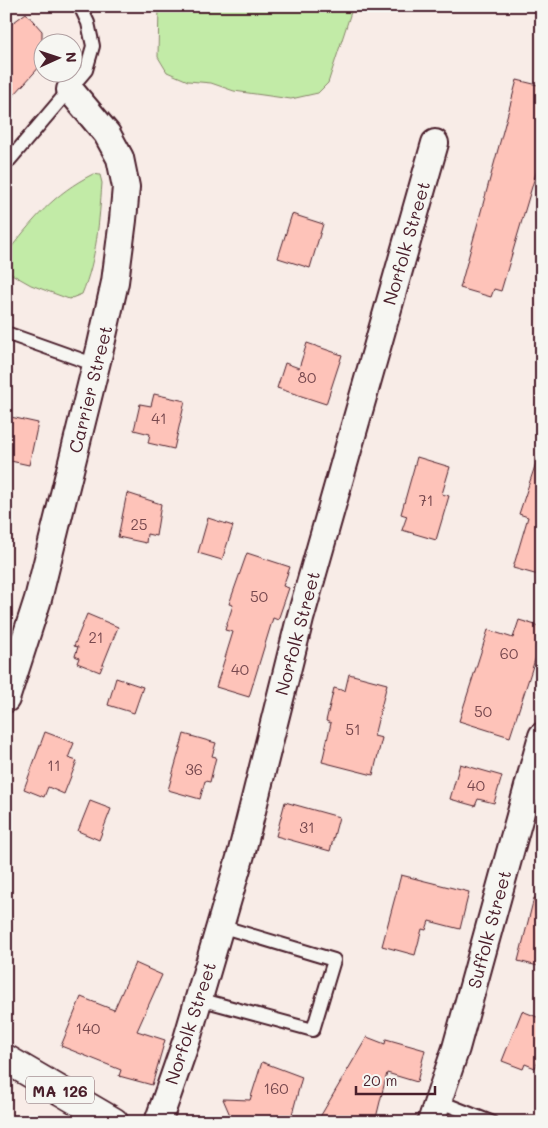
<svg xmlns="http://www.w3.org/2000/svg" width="548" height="1128" font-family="Mali,sans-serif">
  <rect width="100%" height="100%" fill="#f8ece7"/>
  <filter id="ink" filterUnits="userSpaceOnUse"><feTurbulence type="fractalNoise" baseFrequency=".02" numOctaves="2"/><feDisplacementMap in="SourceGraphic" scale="10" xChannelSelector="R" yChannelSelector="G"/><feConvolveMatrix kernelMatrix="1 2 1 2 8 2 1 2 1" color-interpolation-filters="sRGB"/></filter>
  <g filter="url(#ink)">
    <g fill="#c2eba7" stroke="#868569">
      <path d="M159,6H353L328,83L318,93L291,99L234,91L211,83L188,81L167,72L158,57Z"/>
      <path d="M93,174L100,175L102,183C99,222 97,258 82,294L69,299L31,285L8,272L6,254C33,220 53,194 93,174Z"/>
    </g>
    <g fill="#fec3b9" stroke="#4a1f2b">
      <path d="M26,13L42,31V64L6,104V28Z"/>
      <path d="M517,80L542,86V153L501,291L494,289L491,297L460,288Z"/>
      <path d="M292,214L323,224L310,268L278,258Z"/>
      <path d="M307,343L342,355L326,404L277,388L285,363L299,368Z"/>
      <path d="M154,394L185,401L174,449L148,443L150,434L134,430L140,404L151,406Z"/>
      <path d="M6,416L38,423L29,465L6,460Z"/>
      <path d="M417,457L450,467L442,494L449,496L436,540L402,530L407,516L401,514Z"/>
      <path d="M538,457L542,458V576L513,568L528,517L519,514Z"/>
      <path d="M127,493L161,504L156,536L147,534L146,543L118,537Z"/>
      <path d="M208,518L233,526L222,560L198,553Z"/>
      <path d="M247,553L290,567L283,586L289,588L278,620L273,618L249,697L216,687L233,632L225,630L233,605L229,604Z"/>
      <path d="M87,614L118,627L100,672L77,663L79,658L75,656L78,647L74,646Z"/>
      <path d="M519,620L542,627V638L510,737L459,721L488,630L513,638Z"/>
      <path d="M349,674L387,684L374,736L382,738L373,775L322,762L331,723L326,721L334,688L345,691Z"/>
      <path d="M116,678L143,687L134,713L108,705Z"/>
      <path d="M45,732L74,743L68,758L77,761L64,794L48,787L44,797L24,789Z"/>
      <path d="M184,734L216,743L212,756L216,757L210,782L205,781L200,799L168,790Z"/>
      <path d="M460,764L502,776L494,803L478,799L475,806L450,799Z"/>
      <path d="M90,801L111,809L99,840L78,831Z"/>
      <path d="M285,802L339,817L330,851L276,836Z"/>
      <path d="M401,875L469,892L460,929L429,921L426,930L422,929L415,955L382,946Z"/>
      <path d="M534,898L542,899V967L518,961Z"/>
      <path d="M135,963L162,975L137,1031L165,1040L152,1085L119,1076L121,1070L61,1046L81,997L114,1010Z"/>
      <path d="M522,1011L542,1019V1052L535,1068L525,1064L523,1069L502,1061Z"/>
      <path d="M367,1037L385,1044L386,1039L425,1050L417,1082L387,1073L375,1122H317Z"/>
      <path d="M262,1062L302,1077L290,1122H233L223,1099L250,1100Z"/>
    </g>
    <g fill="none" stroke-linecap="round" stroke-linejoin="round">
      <defs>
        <g id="lane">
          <path d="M6,164L86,70L93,46L88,23L80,6"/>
          <path d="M6,333L96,365"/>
          <path d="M199,999L313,1030L334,960L220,926"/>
          <path d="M438,1101L491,1122"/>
        </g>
        <g id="street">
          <path d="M6,699L38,599L100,349L115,282L123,220L126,187L120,158L107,134L70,90"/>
          <path d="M158,1122L187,1039L242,851L300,619L435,143"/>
          <path d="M431,1122L456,1048L542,736"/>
        </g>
        <path id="primary" d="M6,1059L114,1122"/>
      </defs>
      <use href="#lane" stroke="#4a1f2b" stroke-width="16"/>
      <use href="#street" stroke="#4a1f2b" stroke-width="30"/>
      <use href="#primary" stroke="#4a1f2b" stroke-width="31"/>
      <use href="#lane" stroke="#f6f6f2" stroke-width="12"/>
      <use href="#street" stroke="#f6f6f2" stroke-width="26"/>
      <use href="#primary" stroke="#f6f6f2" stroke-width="28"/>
    </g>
  </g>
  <g text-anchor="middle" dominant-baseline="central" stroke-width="4" stroke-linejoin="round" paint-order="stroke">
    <g font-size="15" fill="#77484e">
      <text x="307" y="377">80</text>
      <text x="159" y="418">41</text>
      <text x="426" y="500">71</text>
      <text x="139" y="524">25</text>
      <text x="259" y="596">50</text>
      <text x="96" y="637">21</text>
      <text x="509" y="653">60</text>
      <text x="240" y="669">40</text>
      <text x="483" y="711">50</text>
      <text x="353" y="729">51</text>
      <text x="54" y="765">11</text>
      <text x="194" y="769">36</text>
      <text x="476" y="785">40</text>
      <text x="307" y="827">31</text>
      <text x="88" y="1028">140</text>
      <text x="276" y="1088">160</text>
    </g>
    <rect fill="#f6f6f2" stroke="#7e6067" stroke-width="1" x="26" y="1076.5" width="68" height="27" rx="4"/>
    <g font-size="16" font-weight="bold" fill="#4a1f2b">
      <text x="60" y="1090">MA 126</text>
    </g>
    <g font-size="18" fill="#4a1f2b" stroke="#f6f6f2">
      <text transform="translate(406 243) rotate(-74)">Norfolk Street</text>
      <text transform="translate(90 389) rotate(-76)">Carrier Street</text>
      <text transform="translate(297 633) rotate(-75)">Norfolk Street</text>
      <text transform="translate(489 929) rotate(-75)">Suffolk Street</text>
      <text transform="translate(190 1023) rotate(-72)">Norfolk Street</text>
    </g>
  </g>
  <rect width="548" height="1128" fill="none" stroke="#f6f6f2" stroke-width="25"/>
  <rect x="12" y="12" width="523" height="1103" fill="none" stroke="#4a1f2b" stroke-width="2" filter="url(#ink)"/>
  <g transform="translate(58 58) rotate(87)"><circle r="24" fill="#f6f6f2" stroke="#b1a0a2"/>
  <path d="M0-4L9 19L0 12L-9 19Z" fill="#4a1f2b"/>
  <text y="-8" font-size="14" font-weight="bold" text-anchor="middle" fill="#4a1f2b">N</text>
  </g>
  <path d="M356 1086v8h79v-8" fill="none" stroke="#4a1f2b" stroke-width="2.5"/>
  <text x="363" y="1086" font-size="15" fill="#4a1f2b" stroke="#f6f6f2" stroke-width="4" paint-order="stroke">20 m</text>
</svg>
